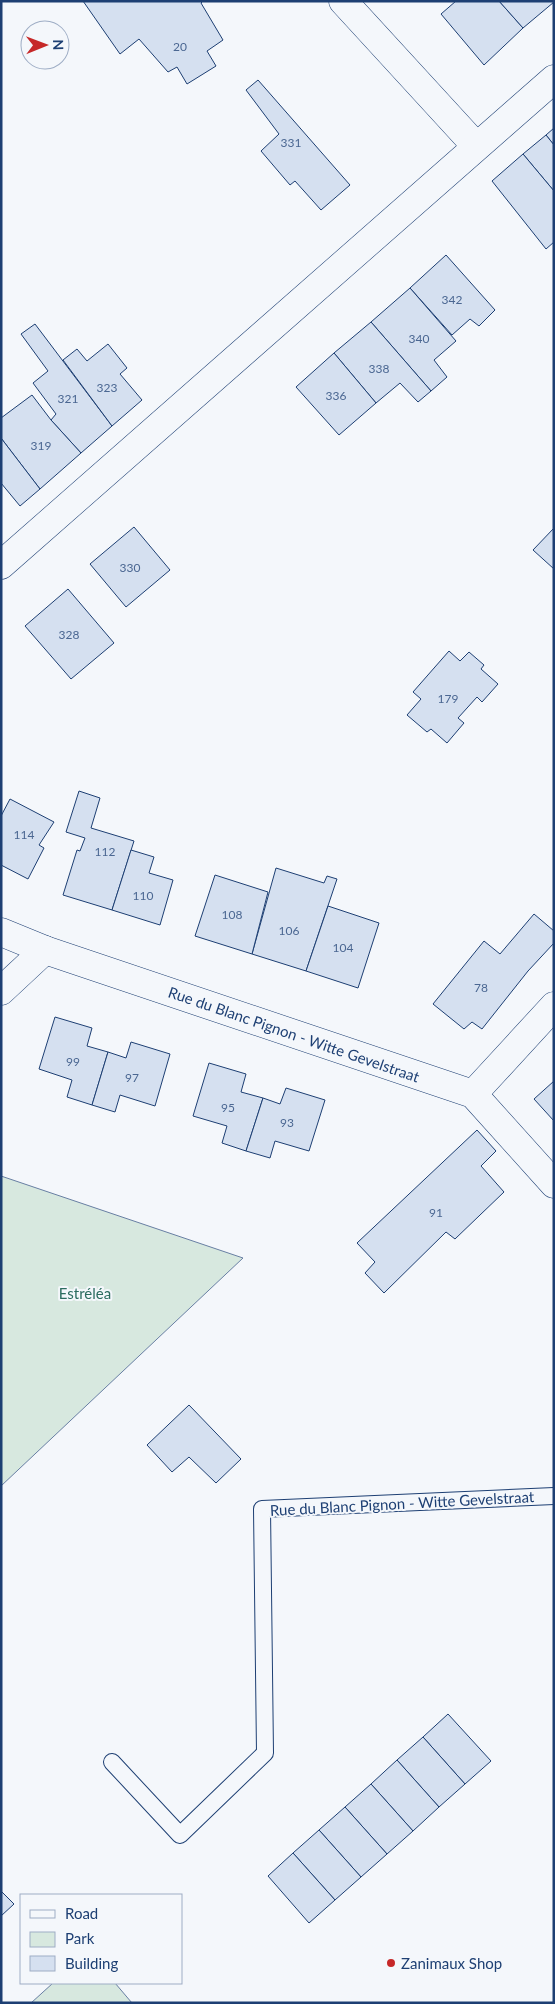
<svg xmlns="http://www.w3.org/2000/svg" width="555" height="2004" font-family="Lato,sans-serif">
  <rect width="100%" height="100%" fill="#f4f7fb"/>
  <g fill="#d7e8df" stroke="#687fa3">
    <path d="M1,1176L243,1258L1,1486Z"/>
    <path d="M53,1983H115L132,2003H31Z"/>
  </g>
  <g fill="#d5e0f0" stroke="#1d3f73">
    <path d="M83,1H203L201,3L223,40L207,51L216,66L187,84L177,67L168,72L139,39L120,54Z"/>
    <path d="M456,1H499L523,28L484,65L441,14Z"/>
    <path d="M499,1H554V2L523,28Z"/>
    <path d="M258,80L350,185L321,210L295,181L290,185L261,151L279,134L246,90Z"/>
    <path d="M554,128V145L546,135Z"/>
    <path d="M546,135L554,145V191L523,154Z"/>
    <path d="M523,154L554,191V242L546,249L492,181Z"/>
    <path d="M446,255L495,310L479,326L470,319L452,335L410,288Z"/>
    <path d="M410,288L456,341L434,360L447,377L431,391L371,322Z"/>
    <path d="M371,322L431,391L418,402L400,383L376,403L334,353Z"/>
    <path d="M35,324L112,426L81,453L51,420L56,414L33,383L48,371L21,334Z"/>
    <path d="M108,344L127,368L120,374L142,400L112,426L63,360L77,349L87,361Z"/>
    <path d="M334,353L376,403L339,435L296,387Z"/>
    <path d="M32,395L51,420L81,453L40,489L1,438V418Z"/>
    <path d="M1,438L40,489L20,506L1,483Z"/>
    <path d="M134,527L170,570L126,607L90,564Z"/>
    <path d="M554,528V569L533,550Z"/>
    <path d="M68,589L114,643L71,679L25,626Z"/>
    <path d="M449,651L460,661L469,652L484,665L481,669L498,684L482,702L477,697L458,718L464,723L447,743L431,729L427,732L407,715L421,699L413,692Z"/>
    <path d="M79,791L100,798L91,828L134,841L112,910L63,895L77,850L80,851L85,838L66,832Z"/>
    <path d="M10,799L54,822L39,845L44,848L28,879L1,865V816Z"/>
    <path d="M131,850L154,857L149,873L173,880L160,925L112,910Z"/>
    <path d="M276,868L324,883L327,876L337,879L306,971L252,954Z"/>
    <path d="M215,875L268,892L252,954L195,936Z"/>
    <path d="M328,906L379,923L358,988L306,971Z"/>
    <path d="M534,914L554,931V943L528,971L482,1029L472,1022L464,1029L433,1004L484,941L500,954Z"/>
    <path d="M55,1017L92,1028L87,1046L108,1052L92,1105L67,1097L72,1080L39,1069Z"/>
    <path d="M131,1042L170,1054L155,1106L120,1095L115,1112L92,1105L108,1052L126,1058Z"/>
    <path d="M209,1063L246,1074L241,1092L263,1098L246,1151L222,1143L227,1126L193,1116Z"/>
    <path d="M554,1081V1121L534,1099Z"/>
    <path d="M286,1088L325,1100L309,1151L275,1141L270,1158L246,1151L263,1098L280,1104Z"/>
    <path d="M477,1130L496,1151L481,1166L504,1192L455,1239L446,1232L384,1293L365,1273L375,1262L357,1243Z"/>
    <path d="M189,1405L241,1459L216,1483L189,1457L172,1472L147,1445Z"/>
    <path d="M448,1714L491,1761L465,1784L423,1737Z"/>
    <path d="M423,1737L465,1784L439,1807L397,1760Z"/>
    <path d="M397,1760L439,1807L413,1831L371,1784Z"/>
    <path d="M371,1784L413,1831L387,1854L345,1807Z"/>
    <path d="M345,1807L387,1854L361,1877L319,1830Z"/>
    <path d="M319,1830L361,1877L335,1900L293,1853Z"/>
    <path d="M293,1853L335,1900L309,1923L268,1876Z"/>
    <path d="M1,1891L14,1904L1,1916Z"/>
  </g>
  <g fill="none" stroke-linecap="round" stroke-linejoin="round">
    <defs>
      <path id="service" d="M112,1762L180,1835L265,1753L262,1509L554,1496"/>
      <g id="minor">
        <path d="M343,1L476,146"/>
        <path d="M1,565L554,79"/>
        <path d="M1,932L45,950L473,1094L554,1184"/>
        <path d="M1,991L45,950"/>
        <path d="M473,1094L554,1006"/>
      </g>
    </defs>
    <use href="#service" stroke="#1d3f73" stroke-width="18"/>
    <use href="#minor" stroke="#1d3f73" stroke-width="29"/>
    <use href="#service" stroke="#f4f7fb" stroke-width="16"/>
    <use href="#minor" stroke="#f4f7fb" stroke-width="28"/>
  </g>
  <circle fill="#c62828" stroke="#f4f7fb" stroke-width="2" cx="391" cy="1963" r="5"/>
  <g text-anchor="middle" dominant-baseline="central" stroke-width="4" stroke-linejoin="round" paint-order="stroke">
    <g font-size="12" fill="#4b6792">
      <text x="180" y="46">20</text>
      <text x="291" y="142">331</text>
      <text x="452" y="299">342</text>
      <text x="419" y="338">340</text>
      <text x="379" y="368">338</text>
      <text x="107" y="387">323</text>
      <text x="336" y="395">336</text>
      <text x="68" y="398">321</text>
      <text x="41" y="445">319</text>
      <text x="130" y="567">330</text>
      <text x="69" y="634">328</text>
      <text x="448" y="698">179</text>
      <text x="24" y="834">114</text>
      <text x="105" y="851">112</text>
      <text x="143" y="895">110</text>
      <text x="232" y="914">108</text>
      <text x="289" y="930">106</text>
      <text x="343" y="947">104</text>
      <text x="481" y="987">78</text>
      <text x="73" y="1061">99</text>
      <text x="132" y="1077">97</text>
      <text x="228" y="1107">95</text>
      <text x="287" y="1122">93</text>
      <text x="436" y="1212">91</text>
    </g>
    <g font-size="15" fill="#1d3f73" stroke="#f4f7fb">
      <text transform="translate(294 1034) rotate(19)">Rue du Blanc Pignon - Witte Gevelstraat</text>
      <text transform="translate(402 1503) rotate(-3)">Rue du Blanc Pignon - Witte Gevelstraat</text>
    </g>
    <g font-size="15" fill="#2c6c60" stroke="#f4f7fb">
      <text x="85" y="1293">Estréléa</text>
    </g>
    <g font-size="15" fill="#1d3f73" stroke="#f4f7fb" text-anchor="start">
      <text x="401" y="1963">Zanimaux Shop</text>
    </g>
  </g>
  <rect width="555" height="2004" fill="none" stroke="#1d3f73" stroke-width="5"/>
  <rect x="20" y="1894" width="162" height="90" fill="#f4f7fb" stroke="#9eadc5"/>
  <rect x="30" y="1910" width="25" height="8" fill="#f4f7fb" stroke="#9eadc5"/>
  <text x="65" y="1919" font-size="15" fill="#1d3f73">Road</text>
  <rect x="30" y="1932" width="25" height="15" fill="#d7e8df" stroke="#9eadc5"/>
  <text x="65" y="1944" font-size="15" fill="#1d3f73">Park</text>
  <rect x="30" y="1956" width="25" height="15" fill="#d5e0f0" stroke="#9eadc5"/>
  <text x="65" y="1969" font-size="15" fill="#1d3f73">Building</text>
  <g transform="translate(45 45) rotate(89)"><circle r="24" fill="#f4f7fb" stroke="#9eadc5"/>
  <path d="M0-4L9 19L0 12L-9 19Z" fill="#c62828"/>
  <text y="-8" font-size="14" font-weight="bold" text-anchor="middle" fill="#1d3f73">N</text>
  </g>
</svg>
